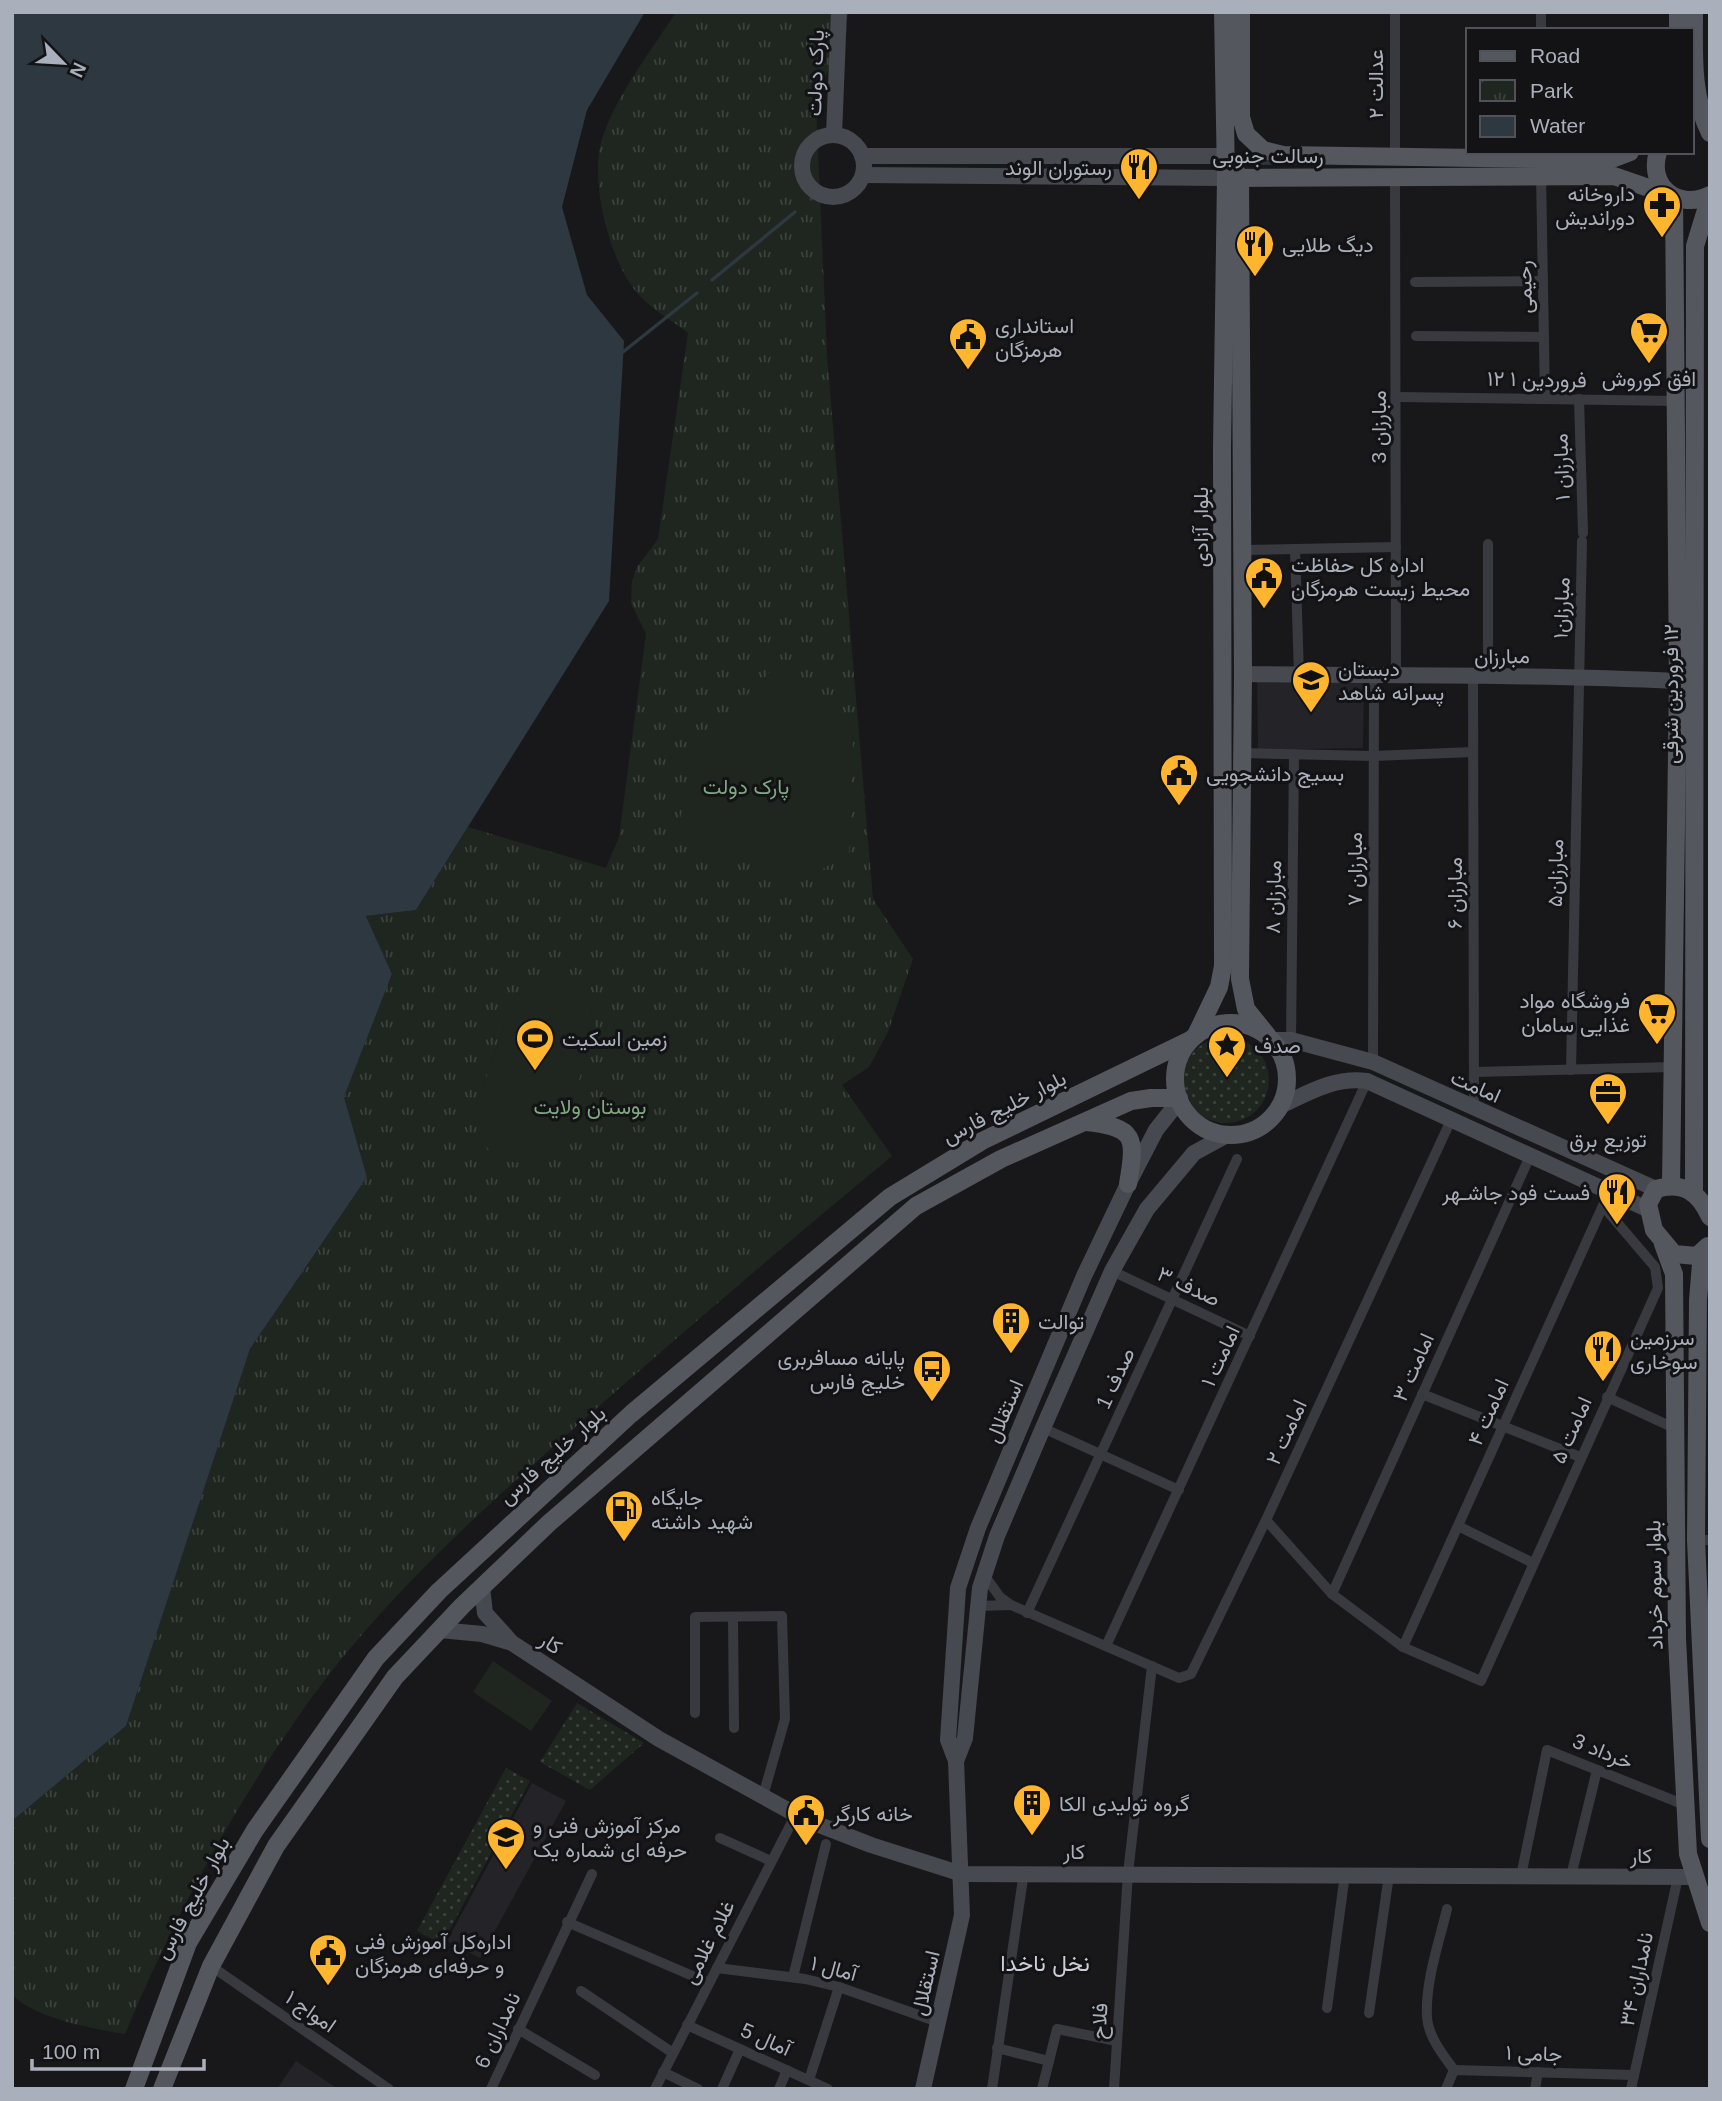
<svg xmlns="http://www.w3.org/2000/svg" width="1722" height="2101" font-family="Helvetica,Vazirmatn,sans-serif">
  <defs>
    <pattern id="grass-dots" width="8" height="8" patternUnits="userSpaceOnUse" patternTransform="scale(1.75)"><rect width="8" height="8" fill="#1e261f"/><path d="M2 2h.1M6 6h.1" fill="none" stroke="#3c433e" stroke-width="1.8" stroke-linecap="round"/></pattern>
    <pattern id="park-tufts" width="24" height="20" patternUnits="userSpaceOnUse" patternTransform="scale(1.75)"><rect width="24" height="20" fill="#1e261f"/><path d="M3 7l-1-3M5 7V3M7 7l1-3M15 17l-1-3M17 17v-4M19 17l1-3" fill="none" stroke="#3c433e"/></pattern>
  </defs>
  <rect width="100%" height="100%" fill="#18181b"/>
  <g fill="#242428">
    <path d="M1257,679L1364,680L1363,748L1258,750Z"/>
    <path d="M532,1783L566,1801L480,1958L447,1941Z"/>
    <path d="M296,2061L338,2089H277Z"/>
  </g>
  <g fill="url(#grass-dots)">
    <circle cx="1226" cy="1080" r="43"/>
    <path d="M577,1703L644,1743L590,1790L540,1762Z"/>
    <path d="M506,1768L530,1781L442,1944L417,1931Z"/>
  </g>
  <path fill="url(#park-tufts)" d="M676,12H849L816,104L827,356L873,899L913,959L888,1032L869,1067L842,1085L892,1156C790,1240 690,1326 590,1414C485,1507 378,1601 298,1717C228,1816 172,1922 125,2034C94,2029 33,2018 12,1994V1821L126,1726L250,1349L367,1177L344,1097L392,974L366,916L416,910L468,827L606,868L619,837L646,634L631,603L632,581L637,567L658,539L688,333C673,321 654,311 641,297C611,268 591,186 600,147C610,103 652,50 676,12Z"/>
  <g fill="#1e261f">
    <path d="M783,659L841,718L853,738L849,852L809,878H788L676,838L695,747Z"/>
    <path d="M551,983C578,991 593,1003 595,1032L558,1143C525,1180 476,1161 474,1112L513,1000L538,985Z"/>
    <path d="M493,1661L552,1701L531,1731L473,1692Z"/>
  </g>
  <path fill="#2d3840" d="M12,12H645L587,110L562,207L587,295L624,341L609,601L416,910L366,916L392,974L344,1097L367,1177L250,1349L126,1726L12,1821Z"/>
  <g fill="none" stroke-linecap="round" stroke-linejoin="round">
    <g stroke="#2d3840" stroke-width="3.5">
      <path d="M1253,163H1282"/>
      <path d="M811,199L814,196"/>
      <path d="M712,280L795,212"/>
      <path d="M623,352L697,293"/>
    </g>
    <g stroke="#393a40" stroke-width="10">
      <path d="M1395,12V157"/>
      <path d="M1541,12V30"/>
      <path d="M1541,175L1545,398"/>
      <path d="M1395,178L1396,676"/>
      <path d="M1415,282L1543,281"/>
      <path d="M1416,336L1544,337"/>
      <path d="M1398,397L1676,401"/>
      <path d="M1579,399L1583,533"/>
      <path d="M1488,544V678"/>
      <path d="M1295,549L1299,675"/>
      <path d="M1242,550L1396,547"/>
      <path d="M1473,678L1474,1108"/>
      <path d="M1242,753L1373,756L1473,752"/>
      <path d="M1291,1040L1294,754"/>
      <path d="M1373,1062L1374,676"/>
      <path d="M1571,1070L1582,541"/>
      <path d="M1474,1072L1673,1067"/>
      <path d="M1112,1271L1250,1336"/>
      <path d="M1422,1394L1580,1457"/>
      <path d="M1607,1397L1674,1428"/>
      <path d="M1043,1428L1179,1490"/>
      <path d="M1266,1520L1332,1594L1403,1647L1481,1681L1658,1288L1655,1267L1603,1206"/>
      <path d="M1458,1526L1533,1563"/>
      <path d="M1696,1540H1710"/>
      <path d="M984,1575L1000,1597L1011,1605L1179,1678L1191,1674L1266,1520L1451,1120"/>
      <path d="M1332,1594L1530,1156"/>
      <path d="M978,1606L1011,1605"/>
      <path d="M1027,1613L1237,1159"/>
      <path d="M733,1617L734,1728"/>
      <path d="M1106,1646L1367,1081"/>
      <path d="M1403,1647L1605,1201"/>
      <path d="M695,1713V1617L782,1616L785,1719L763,1796"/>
      <path d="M720,1838L771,1861"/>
      <path d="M1521,1876L1547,1750L1685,1805"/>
      <path d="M1571,1876L1597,1770"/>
      <path d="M1447,1909C1439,1943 1425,1982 1427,2017C1428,2036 1443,2055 1454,2070"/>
      <path d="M567,1922L709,1983"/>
      <path d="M211,1966L389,2089"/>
      <path d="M717,1968L805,1979L839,1987L938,2022"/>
      <path d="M793,1977L826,1844"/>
      <path d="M581,1991L673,2053"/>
      <path d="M1327,2008L1345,1874"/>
      <path d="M1369,2013L1389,1875"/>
      <path d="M687,2025L828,2089"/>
      <path d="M518,2029L595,2075"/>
      <path d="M997,2048L1049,2061"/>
      <path d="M663,2072L698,2089"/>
      <path d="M809,2080L839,1987"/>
      <path d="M491,2089L592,1874"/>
      <path d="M655,2089L796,1814"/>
      <path d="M722,2089L740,2049"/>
      <path d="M779,2089L787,2070"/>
      <path d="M992,2089L1024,1872"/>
      <path d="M1042,2089L1057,2029L1117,2041"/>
      <path d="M1114,2089L1128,1873L1152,1666"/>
      <path d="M1446,2089L1454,2070L1634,2075"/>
      <path d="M1535,2089L1538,2072"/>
      <path d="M1631,2089L1678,1877"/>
    </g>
    <g stroke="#474950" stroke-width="16">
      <path d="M834,135L839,12"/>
      <circle cx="833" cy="166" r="31"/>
      <path d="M862,156H1225"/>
      <path d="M863,175L1226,178"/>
      <path d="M1243,674C1388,676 1533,674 1678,681"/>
      <path d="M1272,1040H1291L1373,1062L1656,1189"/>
      <path d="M1280,1106C1310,1092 1334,1077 1367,1081L1647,1209"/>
      <path d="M482,1587L485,1613L512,1643L659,1739L804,1819L871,1845L962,1874L1695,1877"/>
      <path d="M440,1630L482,1634L509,1642"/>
      <path d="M956,1761L965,1738L980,1588L997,1536L1043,1428L1112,1271L1147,1209L1194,1153L1227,1135"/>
      <path d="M923,2089L962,1915L956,1761L948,1740L958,1588L978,1528L1084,1276L1128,1184L1156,1130L1179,1101"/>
    </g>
    <g stroke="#55575f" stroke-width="18">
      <path d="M1241,12V117L1246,134L1263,150L1283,155L1609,160L1630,152"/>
      <path d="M1678,12V30"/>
      <path d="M1694,12C1694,53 1691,95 1710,133"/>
      <path d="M1658,152C1647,187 1679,211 1710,195"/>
      <path d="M1227,158L1240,178L1243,674L1240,979L1246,1009L1267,1035"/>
      <path d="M1230,178L1614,176L1669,195"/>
      <circle cx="1231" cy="1079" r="56"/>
      <path d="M1196,1035L1219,987L1223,966L1222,448L1226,178L1223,12"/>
      <path d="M1086,1122C1136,1127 1136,1137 1128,1184"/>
      <path d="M1671,1184L1678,681L1674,197"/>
      <path d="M1694,1192L1695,246L1710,197"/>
      <path d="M1663,1244L1674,1274L1677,1639L1688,1854L1710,1923"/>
      <path d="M1708,1246L1697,1256L1674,1254L1654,1230L1648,1204L1656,1189C1683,1181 1699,1192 1710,1217"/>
      <path d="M1702,1252L1698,1300L1696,1540L1710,1839"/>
      <path d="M134,2089L188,1943L255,1830L376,1658L439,1591L631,1414L890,1197L982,1141L1190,1040"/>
      <path d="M162,2089L211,1966L276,1846L395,1677L462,1606L549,1523L916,1206L1001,1159L1131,1101L1151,1098H1179"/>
    </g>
  </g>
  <defs>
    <symbol id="restaurant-pin" viewBox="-11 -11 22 30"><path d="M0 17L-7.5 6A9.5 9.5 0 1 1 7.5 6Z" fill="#ffb52d" stroke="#131316"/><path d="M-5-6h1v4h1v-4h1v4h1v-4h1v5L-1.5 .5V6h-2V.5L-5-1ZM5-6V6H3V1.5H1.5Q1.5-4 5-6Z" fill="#111"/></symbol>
    <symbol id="pharmacy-pin" viewBox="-11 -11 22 30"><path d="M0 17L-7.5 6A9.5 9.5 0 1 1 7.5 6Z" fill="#ffb52d" stroke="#131316"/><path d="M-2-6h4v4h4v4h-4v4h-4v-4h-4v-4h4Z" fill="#111"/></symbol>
    <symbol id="supermarket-pin" viewBox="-11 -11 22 30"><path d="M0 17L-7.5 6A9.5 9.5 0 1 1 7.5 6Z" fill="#ffb52d" stroke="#131316"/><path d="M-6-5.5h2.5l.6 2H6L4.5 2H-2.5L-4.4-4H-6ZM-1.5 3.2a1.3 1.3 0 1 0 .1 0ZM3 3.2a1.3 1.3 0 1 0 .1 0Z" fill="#111"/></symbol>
    <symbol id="civic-pin" viewBox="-11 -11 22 30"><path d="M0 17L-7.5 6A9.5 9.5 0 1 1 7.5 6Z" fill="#ffb52d" stroke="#131316"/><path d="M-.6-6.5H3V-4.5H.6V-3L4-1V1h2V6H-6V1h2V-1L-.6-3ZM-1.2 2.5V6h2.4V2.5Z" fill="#111"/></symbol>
    <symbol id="school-pin" viewBox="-11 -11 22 30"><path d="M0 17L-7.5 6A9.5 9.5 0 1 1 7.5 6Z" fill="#ffb52d" stroke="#131316"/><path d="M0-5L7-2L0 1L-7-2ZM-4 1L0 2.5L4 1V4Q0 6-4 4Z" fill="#111"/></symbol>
    <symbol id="stadium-pin" viewBox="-11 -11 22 30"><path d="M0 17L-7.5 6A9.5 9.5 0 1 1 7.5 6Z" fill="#ffb52d" stroke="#131316"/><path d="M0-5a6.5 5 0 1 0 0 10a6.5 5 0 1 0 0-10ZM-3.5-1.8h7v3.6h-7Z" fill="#111"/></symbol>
    <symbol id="sight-pin" viewBox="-11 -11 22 30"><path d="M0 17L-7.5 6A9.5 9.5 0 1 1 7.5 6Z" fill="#ffb52d" stroke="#131316"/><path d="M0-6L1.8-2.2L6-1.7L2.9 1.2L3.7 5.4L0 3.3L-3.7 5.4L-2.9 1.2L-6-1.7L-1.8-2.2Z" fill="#111"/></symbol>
    <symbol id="office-pin" viewBox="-11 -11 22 30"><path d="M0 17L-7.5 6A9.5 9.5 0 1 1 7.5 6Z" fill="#ffb52d" stroke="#131316"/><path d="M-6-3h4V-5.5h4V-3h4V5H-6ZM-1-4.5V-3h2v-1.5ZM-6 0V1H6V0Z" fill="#111"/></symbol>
    <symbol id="building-pin" viewBox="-11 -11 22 30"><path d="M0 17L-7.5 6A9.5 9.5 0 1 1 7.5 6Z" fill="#ffb52d" stroke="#131316"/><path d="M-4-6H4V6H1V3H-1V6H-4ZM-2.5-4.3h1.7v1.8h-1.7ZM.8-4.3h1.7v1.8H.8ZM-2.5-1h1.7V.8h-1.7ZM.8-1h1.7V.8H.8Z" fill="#111"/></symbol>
    <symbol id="bus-pin" viewBox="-11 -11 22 30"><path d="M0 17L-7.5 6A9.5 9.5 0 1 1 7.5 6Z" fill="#ffb52d" stroke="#131316"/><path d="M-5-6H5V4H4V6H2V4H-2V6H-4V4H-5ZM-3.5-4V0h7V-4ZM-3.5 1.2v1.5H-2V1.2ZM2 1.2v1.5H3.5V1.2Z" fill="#111"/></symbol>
    <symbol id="fuel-pin" viewBox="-11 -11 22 30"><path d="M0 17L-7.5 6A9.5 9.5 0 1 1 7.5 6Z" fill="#ffb52d" stroke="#131316"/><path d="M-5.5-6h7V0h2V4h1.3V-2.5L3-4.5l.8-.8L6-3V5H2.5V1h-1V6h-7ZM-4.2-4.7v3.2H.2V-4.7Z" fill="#111"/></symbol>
  </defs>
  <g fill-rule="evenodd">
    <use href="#restaurant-pin" x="1117" y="145" width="44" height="60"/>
    <use href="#pharmacy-pin" x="1640" y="183" width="44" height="60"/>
    <use href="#restaurant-pin" x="1233" y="222" width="44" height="60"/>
    <use href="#supermarket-pin" x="1627" y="309" width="44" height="60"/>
    <use href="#civic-pin" x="946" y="315" width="44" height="60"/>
    <use href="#civic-pin" x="1242" y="554" width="44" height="60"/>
    <use href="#school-pin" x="1289" y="658" width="44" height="60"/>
    <use href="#civic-pin" x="1157" y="751" width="44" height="60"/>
    <use href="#supermarket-pin" x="1635" y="990" width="44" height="60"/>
    <use href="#stadium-pin" x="513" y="1016" width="44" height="60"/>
    <use href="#sight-pin" x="1205" y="1023" width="44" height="60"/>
    <use href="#office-pin" x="1586" y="1070" width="44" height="60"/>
    <use href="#restaurant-pin" x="1595" y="1170" width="44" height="60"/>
    <use href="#building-pin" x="989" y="1299" width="44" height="60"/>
    <use href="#restaurant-pin" x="1581" y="1327" width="44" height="60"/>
    <use href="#bus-pin" x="910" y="1347" width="44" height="60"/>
    <use href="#fuel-pin" x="602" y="1487" width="44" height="60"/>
    <use href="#building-pin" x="1010" y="1781" width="44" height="60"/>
    <use href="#civic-pin" x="784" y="1791" width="44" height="60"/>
    <use href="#school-pin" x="484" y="1815" width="44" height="60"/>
    <use href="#civic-pin" x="306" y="1931" width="44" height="60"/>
  </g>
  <g text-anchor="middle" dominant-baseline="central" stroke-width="6" stroke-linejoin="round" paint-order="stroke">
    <g font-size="21" fill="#aab0bb" stroke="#131316">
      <text transform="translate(815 73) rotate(-88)">پارک دولت</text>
      <text transform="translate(1375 84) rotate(-90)">عدالت ۲</text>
      <text x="1268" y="155">رسالت جنوبی</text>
      <text transform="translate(1524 287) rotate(-91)">رحیمی</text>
      <text transform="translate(1537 379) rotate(1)">۱۲ فروردین ۱</text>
      <text transform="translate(1378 427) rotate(-90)">مبارزان 3</text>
      <text transform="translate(1561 467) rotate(-92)">مبارزان ۱</text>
      <text transform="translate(1200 527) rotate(-90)">بلوار آزادی</text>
      <text transform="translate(1561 608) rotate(-88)">مبارزان۱</text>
      <text transform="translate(1502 656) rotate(-1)">مبارزان</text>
      <text transform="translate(1670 694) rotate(-90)">١٢ فروردین شرقی</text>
      <text transform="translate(1354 869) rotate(-90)">مبارزان ۷</text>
      <text transform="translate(1555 873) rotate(-89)">مبارزان۵</text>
      <text transform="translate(1454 893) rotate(-90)">مبارزان ۶</text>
      <text transform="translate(1273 897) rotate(-89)">مبارزان ۸</text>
      <text transform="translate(1476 1086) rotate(24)">امامت</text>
      <text transform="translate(1004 1107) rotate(-27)">بلوار خلیج فارس</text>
      <text transform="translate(1189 1286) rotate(25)">صدف ۳</text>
      <text transform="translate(1220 1356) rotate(-65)">امامت ۱</text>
      <text transform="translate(1413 1367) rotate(-66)">امامت ۳</text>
      <text transform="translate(1115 1378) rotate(-65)">صدف 1</text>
      <text transform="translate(1004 1411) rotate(-67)">استقلال</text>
      <text transform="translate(1488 1412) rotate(-66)">امامت ۴</text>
      <text transform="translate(1571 1430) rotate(-66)">امامت ۵</text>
      <text transform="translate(1286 1432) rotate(-65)">امامت ۲</text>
      <text transform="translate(552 1455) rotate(-42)">بلوار خلیج فارس</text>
      <text transform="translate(1654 1585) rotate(-91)">بلوار سوم خرداد</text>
      <text transform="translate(551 1643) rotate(33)">کار</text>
      <text transform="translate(1603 1751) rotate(22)">خرداد 3</text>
      <text x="1074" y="1851">کار</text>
      <text x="1641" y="1855">کار</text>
      <text transform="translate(192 1898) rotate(-62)">بلوار خلیج فارس</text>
      <text transform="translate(708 1942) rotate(-63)">غلام غلامی</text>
      <text transform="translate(834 1968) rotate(15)">آمال ۱</text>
      <text transform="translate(1636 1979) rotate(-78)">نامداران ۳۴</text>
      <text transform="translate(925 1983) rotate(-77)">استقلال</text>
      <text transform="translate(311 2011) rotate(35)">امواج ۱</text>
      <text transform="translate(1099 2021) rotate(-86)">فلاح</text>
      <text transform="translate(497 2030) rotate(-65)">نامداران 6</text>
      <text transform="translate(766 2039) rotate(24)">آمال 5</text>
      <text transform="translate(1534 2053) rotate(2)">جامی ۱</text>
    </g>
    <g font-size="21" fill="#aab0bb" stroke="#131316" text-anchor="start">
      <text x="1112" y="167" text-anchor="end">رستوران الوند</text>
      <text x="1635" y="193" text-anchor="end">داروخانه<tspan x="1635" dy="24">دوراندیش</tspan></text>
      <text x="1282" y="244">دیگ طلایی</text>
      <text x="995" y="325">استانداری<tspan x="995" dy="24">هرمزگان</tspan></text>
      <text x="1649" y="378" text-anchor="middle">افق کوروش</text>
      <text x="1291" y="564">اداره کل حفاظت<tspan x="1291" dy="24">محیط زیست هرمزگان</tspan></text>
      <text x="1338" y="668">دبستان<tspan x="1338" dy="24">پسرانه شاهد</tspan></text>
      <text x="1206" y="773">بسیج دانشجویی</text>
      <text x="1630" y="1000" text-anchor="end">فروشگاه مواد<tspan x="1630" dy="24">غذایی سامان</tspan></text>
      <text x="562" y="1038">زمین اسکیت</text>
      <text x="1254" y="1045">صدف</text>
      <text x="1608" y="1139" text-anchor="middle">توزیع برق</text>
      <text x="1590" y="1192" text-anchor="end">فست فود جاشـهر</text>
      <text x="1038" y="1321">توالت</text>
      <text x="1630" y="1337">سرزمین<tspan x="1630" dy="24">سوخاری</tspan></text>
      <text x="905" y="1357" text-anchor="end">پایانه مسافربری<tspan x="905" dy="24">خلیج فارس</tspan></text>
      <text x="651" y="1497">جایگاه<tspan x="651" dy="24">شهید داشته</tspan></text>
      <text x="1059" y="1803">گروه تولیدی الکا</text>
      <text x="833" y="1813">خانه کارگر</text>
      <text x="533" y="1825">مرکز آموزش فنی و<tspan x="533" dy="24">حرفه ای شماره یک</tspan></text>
      <text x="355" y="1941">اداره‌کل آموزش فنى<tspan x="355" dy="24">و حرفه‌اى هرمزگان</tspan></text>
    </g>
    <g font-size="21" fill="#80a882" stroke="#131316">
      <text x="746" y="786">پارک دولت</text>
      <text x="590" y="1106">بوستان ولایت</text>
    </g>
    <g font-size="23" fill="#cbcfd7" stroke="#131316">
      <text x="1045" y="1963">نخل ناخدا</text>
    </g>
  </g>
  <rect width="1722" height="2101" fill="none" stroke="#aab0bb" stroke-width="28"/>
  <rect x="1466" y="28" width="228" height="126" fill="#131316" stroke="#4f5258" stroke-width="2"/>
  <rect x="1480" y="51" width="35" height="10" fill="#55575f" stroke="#4f5258" stroke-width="2"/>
  <text x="1530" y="63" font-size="21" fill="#aab0bb">Road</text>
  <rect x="1480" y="80" width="35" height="21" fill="url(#park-tufts)" stroke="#4f5258" stroke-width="2"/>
  <text x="1530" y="98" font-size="21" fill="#aab0bb">Park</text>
  <rect x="1480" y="116" width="35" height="21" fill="#2d3840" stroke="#4f5258" stroke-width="2"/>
  <text x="1530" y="133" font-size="21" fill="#aab0bb">Water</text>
  <g transform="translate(63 63) rotate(115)" stroke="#131316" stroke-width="5" paint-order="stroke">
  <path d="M0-5L12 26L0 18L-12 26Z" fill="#aab0bb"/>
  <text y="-10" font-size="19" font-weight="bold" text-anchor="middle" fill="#aab0bb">N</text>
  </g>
  <path d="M32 2059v10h172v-10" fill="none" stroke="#aab0bb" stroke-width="3.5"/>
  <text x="42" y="2059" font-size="21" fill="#aab0bb" stroke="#131316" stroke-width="5" paint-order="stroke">100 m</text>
</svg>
